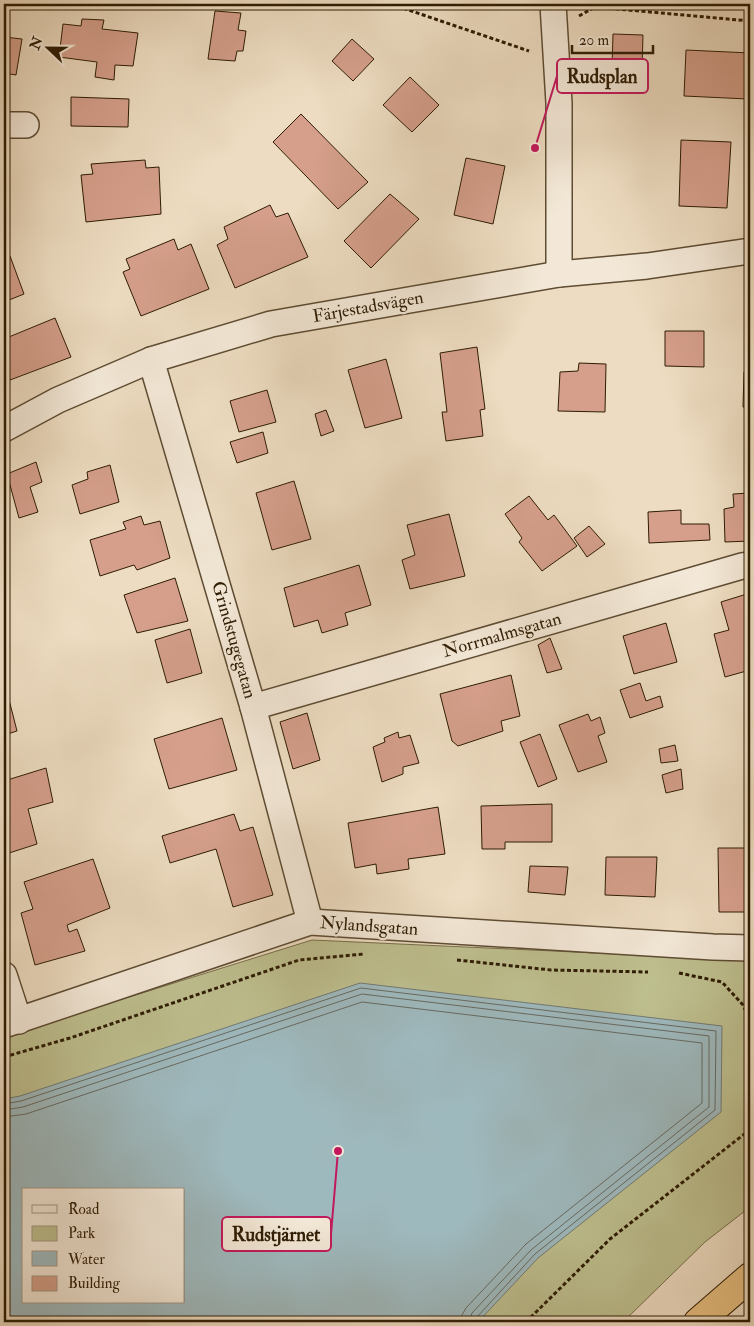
<svg xmlns="http://www.w3.org/2000/svg" width="754" height="1326" font-family="'IM FELL Double Pica',serif">
  <rect width="100%" height="100%" fill="#eddcc1"/>
  <filter id="stains"><feTurbulence type="fractalNoise" baseFrequency=".004" numOctaves="4"/><feColorMatrix values="0 0 0 0 .2 0 0 0 0 .09 0 0 0 0 .02 0 0 0 .5 -.17"/></filter>
  <radialGradient id="worn" r=".72"><stop offset=".6" stop-color="#630" stop-opacity="0"/><stop offset="1" stop-color="#630" stop-opacity=".3"/></radialGradient>
  <path fill="#bebf8f" stroke="#766e4a" fill-rule="evenodd" d="M312,940L750,960V1207L705,1242L623,1322H4V1036ZM24,1190H184V1302H24Z"/>
  <path fill="#9eb9be" stroke="#717a74" fill-rule="evenodd" d="M360,983L722,1026L721,1112L538,1258L478,1322H4V1099L20,1096ZM24,1190H184V1302H24Z"/>
  <g fill="none" stroke-linecap="round" stroke-linejoin="round">
    <g stroke="#666a61" stroke-width="1">
      <path d="M4,1104L21,1101L361,988L716,1031L715,1110L535,1254L477,1317L475,1322"/>
      <path d="M4,1110L23,1107L362,994L709,1036V1107L531,1250L472,1313L469,1322"/>
      <path d="M4,1117L26,1114L362,1002L702,1043V1103L526,1244L466,1308L462,1315L461,1322"/>
    </g>
  </g>
  <g fill="#d59f8b" stroke="#2e1c04">
    <path d="M215,11L241,13L238,30L246,31L243,51H237L235,61L208,59Z"/>
    <path d="M82,19L104,20L102,29L138,33L133,66L115,65L114,80L95,77L97,62L59,57L63,24L81,26Z"/>
    <path d="M613,34L643,35L642,69L612,68Z"/>
    <path d="M4,37L22,39L16,75L4,73Z"/>
    <path d="M352,39L374,59L353,81L332,61Z"/>
    <path d="M686,50L750,53L748,99L684,96Z"/>
    <path d="M410,77L439,105L412,132L383,105Z"/>
    <path d="M71,97L129,99L128,127L71,126Z"/>
    <path d="M301,114L368,182L338,209L273,142Z"/>
    <path d="M681,140L731,142L727,208L679,206Z"/>
    <path d="M466,158L505,166L493,224L454,215Z"/>
    <path d="M145,160L146,168L159,167L161,214L86,222L81,175L93,174L91,164Z"/>
    <path d="M390,194L419,219L371,268L344,241Z"/>
    <path d="M270,205L276,217L288,213L308,257L235,288L217,245L228,239L224,227Z"/>
    <path d="M174,239L178,250L191,244L209,289L141,316L123,272L130,269L126,259Z"/>
    <path d="M10,256L24,294L4,302V258Z"/>
    <path d="M747,284H750V319H746Z"/>
    <path d="M55,318L71,357L10,380L4,363V339Z"/>
    <path d="M665,331H704V367L665,366Z"/>
    <path d="M477,347L485,409L480,410L483,436L446,441L442,412H447L440,353Z"/>
    <path d="M386,359L402,418L365,428L348,370Z"/>
    <path d="M579,363L606,364L605,412L558,411L560,372L578,371Z"/>
    <path d="M750,371V408L743,407L744,372Z"/>
    <path d="M267,390L276,422L239,432L230,401Z"/>
    <path d="M326,410L334,431L321,436L315,414Z"/>
    <path d="M263,432L268,453L237,463L230,442Z"/>
    <path d="M36,462L42,482L30,487L38,512L19,518L7,474Z"/>
    <path d="M110,465L119,502L80,514L72,485L88,479L87,472Z"/>
    <path d="M294,481L311,539L272,550L256,493Z"/>
    <path d="M750,493V541L725,542L724,509L734,507L733,494Z"/>
    <path d="M529,496L548,520L554,515L577,546L542,571L519,542L522,538L505,514Z"/>
    <path d="M681,510V524H709L710,540L649,543L648,512Z"/>
    <path d="M449,514L465,576L410,589L402,560L415,555L407,525Z"/>
    <path d="M141,516L144,525L160,521L170,558L137,570L134,565L100,576L90,540L126,529L123,522Z"/>
    <path d="M589,526L605,544L587,557L574,538Z"/>
    <path d="M359,565L371,605L345,613L348,625L322,633L318,620L294,627L284,588Z"/>
    <path d="M175,578L188,621L137,633L124,595Z"/>
    <path d="M750,593V670L725,677L714,634L729,630L721,602Z"/>
    <path d="M666,623L677,662L634,674L623,636Z"/>
    <path d="M190,629L202,673L167,683L155,640Z"/>
    <path d="M550,638L562,669L547,673L538,645Z"/>
    <path d="M511,675L520,716L501,721L503,731L458,746L452,741L440,694Z"/>
    <path d="M4,680L17,731L4,735Z"/>
    <path d="M640,683L646,701L660,696L663,707L630,718L620,690Z"/>
    <path d="M307,713L320,760L293,769L280,722Z"/>
    <path d="M588,714L591,721L600,717L605,733L598,736L607,762L578,772L559,725Z"/>
    <path d="M222,718L237,770L169,789L154,739Z"/>
    <path d="M398,732L399,738L410,735L419,763L403,767V774L382,782L373,747L385,742L384,738Z"/>
    <path d="M540,734L557,779L538,787L520,742Z"/>
    <path d="M675,745L678,761L661,763L659,749Z"/>
    <path d="M46,768L53,802L28,809L37,844L6,854L4,846V781Z"/>
    <path d="M681,769L683,789L666,793L662,775Z"/>
    <path d="M552,804V842H505V849H482L481,806Z"/>
    <path d="M438,807L445,854L408,859L409,869L377,874L376,864L355,868L348,823Z"/>
    <path d="M234,814L240,831L253,827L273,895L233,907L216,849L170,863L162,836Z"/>
    <path d="M718,848H750V912H719Z"/>
    <path d="M606,857H657L655,897L605,895Z"/>
    <path d="M93,859L110,908L67,925L69,932L77,929L85,951L35,965L21,913L33,909L24,882Z"/>
    <path d="M530,866L568,867L565,895L528,892Z"/>
  </g>
  <g fill="none" stroke-linecap="round" stroke-linejoin="round">
    <defs>
      <g id="street">
        <path d="M553,4L559,103V274"/>
        <path d="M4,125H26"/>
        <path d="M151,360L253,707L310,922"/>
        <path d="M4,429L58,400L151,360L271,324L559,274L647,266L750,251"/>
        <path d="M253,707L742,566L750,565"/>
        <path d="M4,975L19,1021"/>
        <path d="M4,1025L310,922L713,947L750,948"/>
      </g>
      <path id="highway" d="M698,1322L750,1277"/>
    </defs>
    <use href="#street" stroke="#5e4c33" stroke-width="28"/>
    <use href="#highway" stroke="#2e1c04" stroke-width="30"/>
    <g stroke="#2e1c04" stroke-width="3" stroke-dasharray="4 2.5" stroke-linecap="butt">
      <path d="M391,4L529,51"/>
      <path d="M579,16L595,7L750,21"/>
      <path d="M457,960L551,970L648,972"/>
      <path d="M679,973L722,982L743,1005L750,1020"/>
      <path d="M4,1057L70,1038L299,960L364,954"/>
      <path d="M526,1322L610,1239L747,1132L750,1120"/>
    </g>
    <use href="#street" stroke="#f3e8d7" stroke-width="25"/>
    <use href="#highway" stroke="#e6be80" stroke-width="28"/>
  </g>
  <g text-anchor="middle" dominant-baseline="central" stroke-width="4.5" stroke-linejoin="round" paint-order="stroke">
    <g font-size="18" fill="#2e1c04" stroke="#f3e8d7">
      <text transform="translate(368 307) rotate(-10)">Färjestadsvägen</text>
      <text transform="translate(502 635) rotate(-16)">Norrmalmsgatan</text>
      <text transform="translate(234 640) rotate(74)">Grindstugegatan</text>
      <text transform="translate(369 926) rotate(4)">Nylandsgatan</text>
    </g>
  </g>
  <path fill="none" stroke="#c2185b" stroke-width="2" d="M535 148L557 76M338 1151L331 1234"/>
  <g fill="#c2185b" stroke="#f3e8d7" stroke-width="2">
    <circle cx="535" cy="148" r="5"/>
    <circle cx="338" cy="1151" r="5"/>
  </g>
  <g fill="#f3e8d7" stroke="#c2185b" stroke-width="2">
    <rect x="557" y="59" width="91" height="34" rx="5"/>
    <rect x="222" y="1217" width="109" height="34" rx="5"/>
  </g>
  <g font-size="19" text-anchor="middle" font-weight="bold" fill="#2e1c04">
    <text x="602" y="83">Rudsplan</text>
    <text x="276" y="1241">Rudstjärnet</text>
  </g>
  <rect width="754" height="1326" fill="none" stroke="#eddcc1" stroke-width="20"/>
  <rect x="5" y="5" width="744" height="1316" fill="none" stroke="#2e1c04" stroke-width="2.5"/>
  <rect x="10" y="10" width="734" height="1306" fill="none" stroke="#2e1c04"/>
  <rect x="22" y="1188" width="162" height="115" fill="#f3e8d7" stroke="#a49683"/>
  <rect x="32" y="1205" width="25" height="8" fill="#f3e8d7" stroke="#a49683"/>
  <text x="68" y="1214" font-size="15" fill="#2e1c04">Road</text>
  <rect x="32" y="1226" width="25" height="15" fill="#bebf8f" stroke="#a49683"/>
  <text x="68" y="1238" font-size="15" fill="#2e1c04">Park</text>
  <rect x="32" y="1251" width="25" height="15" fill="#9eb9be" stroke="#a49683"/>
  <text x="68" y="1264" font-size="15" fill="#2e1c04">Water</text>
  <rect x="32" y="1276" width="25" height="15" fill="#d59f8b" stroke="#a49683"/>
  <text x="68" y="1288" font-size="15" fill="#2e1c04">Building</text>
  <g transform="translate(48 48) rotate(292)" stroke="#f3e8d7" stroke-width="4" paint-order="stroke">
  <path d="M0-4L9 19L0 12L-9 19Z" fill="#2e1c04"/>
  <text y="-8" font-size="14" font-weight="bold" text-anchor="middle" fill="#2e1c04">N</text>
  </g>
  <path d="M572 45v8h81v-8" fill="none" stroke="#2e1c04" stroke-width="2.5"/>
  <text x="579" y="45" font-size="15" fill="#2e1c04" stroke="#f3e8d7" stroke-width="4" paint-order="stroke">20 m</text>
  <rect width="100%" height="100%" filter="url(#stains)"/>
  <rect width="100%" height="100%" fill="url(#worn)"/>
</svg>
